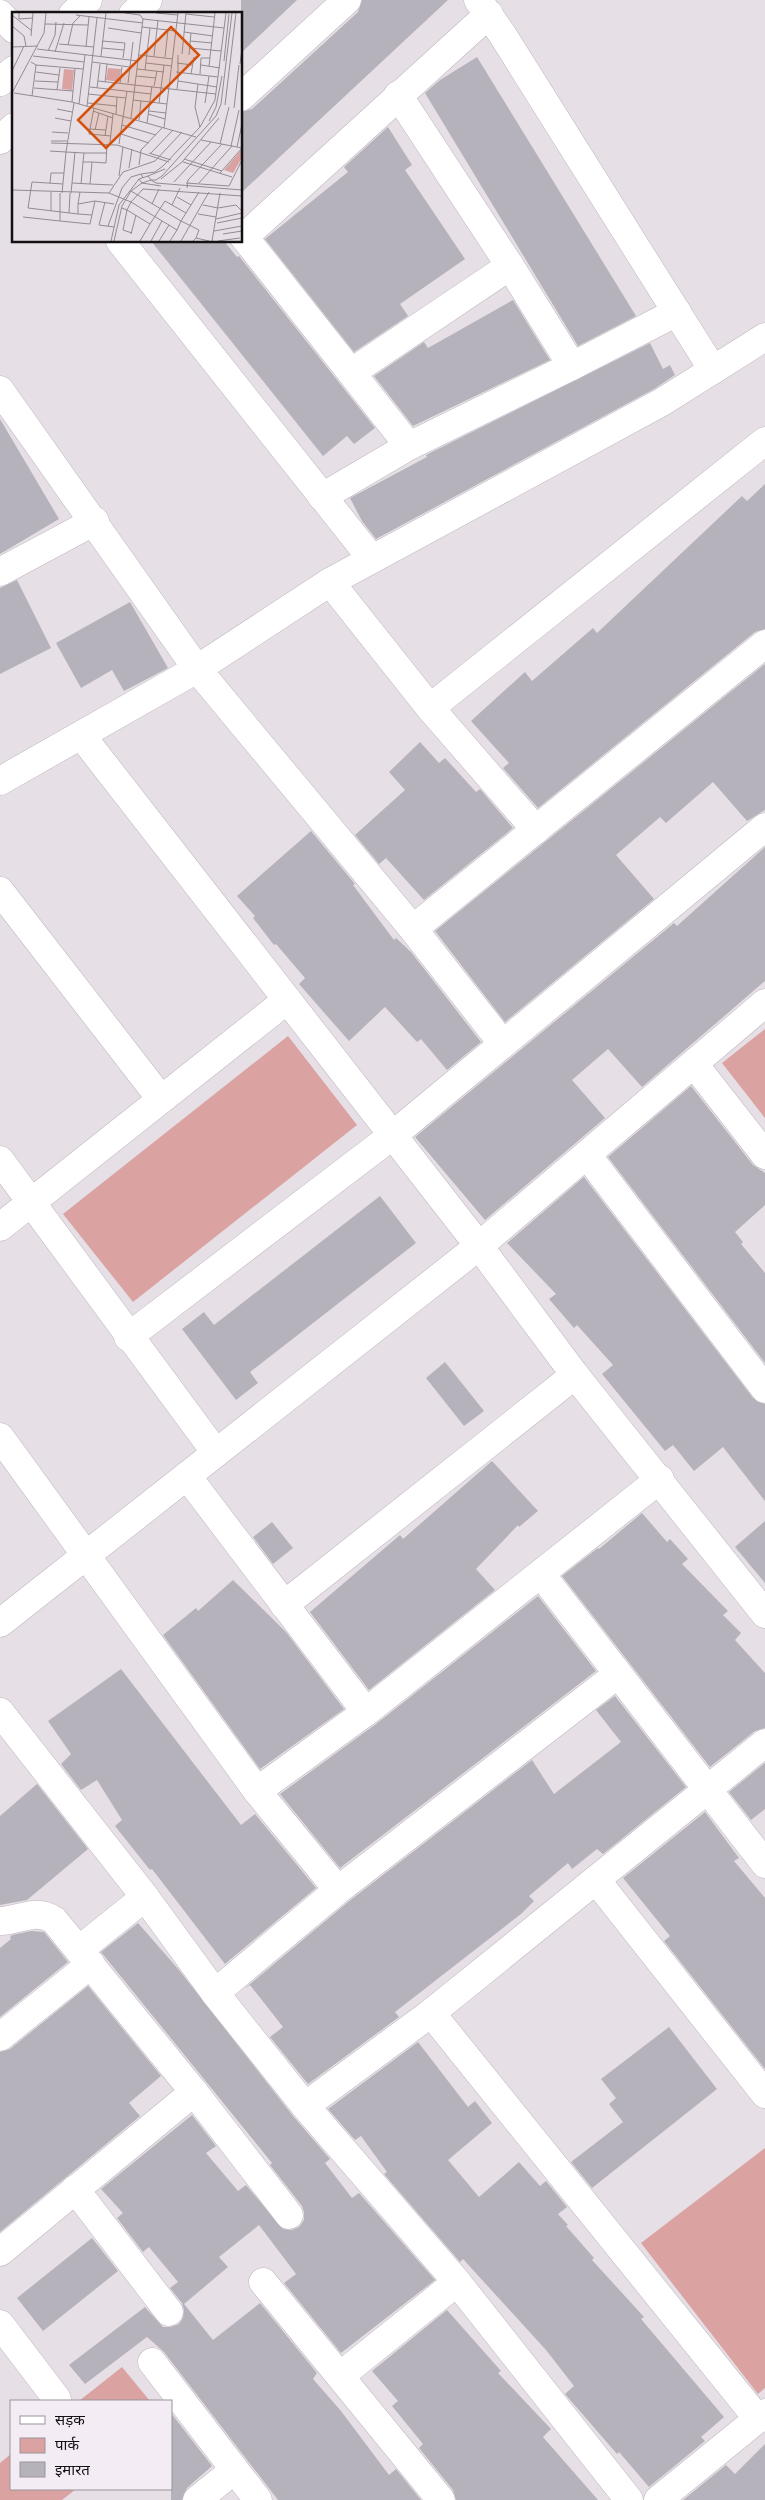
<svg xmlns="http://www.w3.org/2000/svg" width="765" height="2500" font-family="Rubik,'Noto Sans Devanagari',sans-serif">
  <rect width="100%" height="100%" fill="#e7dfe6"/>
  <g fill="#daa2a1">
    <path d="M765,1029V1118L722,1063Z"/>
    <path d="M288,1036L357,1125L133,1302L63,1214Z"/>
    <path d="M765,2148V2388L758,2394L641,2243Z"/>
    <path d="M122,2367L150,2401H79Z"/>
    <path d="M11,2454V2489H76L62,2500H0V2463Z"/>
  </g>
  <g fill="#b5b2bb">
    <path d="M241,0H297L241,53Z"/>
    <path d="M362,0H448L241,193V112L252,109L358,12Z"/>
    <path d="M477,57L636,316L578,346L425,93L440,80Z"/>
    <path d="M388,127L412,165L405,170L465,259L400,304L408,316L354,352L265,239L348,172L344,167Z"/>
    <path d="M151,241H224L237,257L239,256L375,428L354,444L347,436L323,456Z"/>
    <path d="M513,300L550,360L413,426L374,376L424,342L428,348Z"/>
    <path d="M650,343L663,369L670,365L675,375L654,389L376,539L362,521L350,498L427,457L426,455Z"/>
    <path d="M0,419L59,519L0,554Z"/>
    <path d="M765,484V629L755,632L538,808L503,768L509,763L471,721L525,672L532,681L593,628L597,633L742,496L747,501Z"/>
    <path d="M17,580L51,648L0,674V588Z"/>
    <path d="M130,602L168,668L124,691L112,670L81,688L56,643Z"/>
    <path d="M765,664V810L747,821L713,782L666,823L660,817L616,855L654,899L505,1022L435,931Z"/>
    <path d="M420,742L439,763L445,758L476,792L480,789L513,828L424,900L386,858L379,864L355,835L405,790L389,772Z"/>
    <path d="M311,831L355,884L353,885L394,940L396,938L411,952L481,1042L447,1070L421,1039L417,1042L385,1007L349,1041L299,984L305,978L276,944L274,945L253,918L255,916L237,896Z"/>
    <path d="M765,847V981L642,1087L608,1049L572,1080L605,1118L485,1220L415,1137L674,923L677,926Z"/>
    <path d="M691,1086L753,1165L765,1173V1205L735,1232L743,1242L741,1244L765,1273V1363L608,1157Z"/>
    <path d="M584,1177L753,1398L765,1404V1501L723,1447L694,1471L673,1445L665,1451L602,1374L613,1365L577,1325L574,1328L549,1299L556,1294L507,1243Z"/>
    <path d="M380,1196L416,1243L250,1372L258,1383L236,1400L182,1329L204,1312L214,1325Z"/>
    <path d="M445,1362L484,1411L464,1426L426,1378Z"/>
    <path d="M492,1461L538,1511L519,1527L518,1525L476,1569L495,1590L369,1690L310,1612L400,1535L403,1539Z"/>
    <path d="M642,1513L667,1542L670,1539L688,1559L682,1564L728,1611L723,1615L741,1633L735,1640L765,1673V1728L755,1731L710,1767L562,1576L598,1548L599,1549Z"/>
    <path d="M765,1521V1583L735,1547Z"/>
    <path d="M272,1522L293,1548L273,1564L253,1537Z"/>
    <path d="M233,1580L286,1632L344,1709L260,1769L163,1635L196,1608L198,1611Z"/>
    <path d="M538,1596L596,1671L340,1868L280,1794L376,1724Z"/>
    <path d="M121,1669L241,1825L255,1814L316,1888L225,1964L152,1869L150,1870L115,1826L122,1820L97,1780L81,1790L61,1764L71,1754L48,1721Z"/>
    <path d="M615,1696L686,1787L603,1854L597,1849L572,1869L568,1863L529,1896L534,1901L521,1914L395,2012L399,2017L308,2084L270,2037L283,2027L250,1985L244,1989L348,1902L532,1760L554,1794L621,1742L596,1710Z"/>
    <path d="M765,1763V1809L751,1820L729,1792Z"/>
    <path d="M37,1784L88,1849L27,1900L0,1905V1816Z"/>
    <path d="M705,1812L739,1858L734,1861L765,1898V2069L664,1941L670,1936L623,1878Z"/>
    <path d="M138,1923L179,1970L293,2116L330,2159L325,2163L352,2198L359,2193L435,2280L341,2353L284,2283L296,2274L259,2225L219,2257L228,2267L184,2304L213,2340L260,2303L317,2373L313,2379L341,2411L389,2475L396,2469L421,2500H278L164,2352L147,2337L85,2384L69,2365L145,2307L163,2327H171L179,2324L183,2318L184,2310L182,2303L170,2288L178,2282L149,2247L143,2252L117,2218L123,2213L101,2189L192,2115L216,2146L206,2153L238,2191L246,2185L283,2229L292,2230L299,2227L304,2220V2212L302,2206L270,2165L272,2163L101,1952Z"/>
    <path d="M31,1931L44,1932L68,1962L0,2017V1948L11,1939L10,1937L12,1935Z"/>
    <path d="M88,1986L161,2076L129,2103L140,2116L0,2232V2052L10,2049Z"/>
    <path d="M669,2027L717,2089L592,2188L571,2162L623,2122L609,2104L616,2098L601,2079Z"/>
    <path d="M418,2042L468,2107L475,2101L492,2123L448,2160L479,2197L519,2162L540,2186L546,2181L567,2207L558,2214L568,2225L566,2226L594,2258L592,2260L644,2317L641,2319L724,2417L701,2437L705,2441L649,2487L619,2452L617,2454L565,2394L574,2386L546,2350L463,2259L460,2262L384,2174L387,2172L361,2136L355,2140L328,2109Z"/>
    <path d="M92,2238L118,2271L43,2331L17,2298Z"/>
    <path d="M447,2310L501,2371L498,2373L551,2429L543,2437L598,2500H456L453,2490L419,2448L423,2444L392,2406L398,2401L372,2371Z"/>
    <path d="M171,2413L212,2466L187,2488L182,2500H171Z"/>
    <path d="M765,2444V2500H683L726,2465L735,2474Z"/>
  </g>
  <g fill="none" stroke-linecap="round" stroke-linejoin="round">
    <defs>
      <g id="minor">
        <path d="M478,0L502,34L713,370"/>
        <path d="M0,14L14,29"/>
        <path d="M73,14L88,0"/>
        <path d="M133,14L148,0"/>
        <path d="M0,82L14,70"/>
        <path d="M398,95L510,266L572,366"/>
        <path d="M241,97L347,0"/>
        <path d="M0,140L14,127"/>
        <path d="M241,233L409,446"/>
        <path d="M244,237L489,14"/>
        <path d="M120,241L372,559"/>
        <path d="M352,372L510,266"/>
        <path d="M0,390L197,669L413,929L503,1044"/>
        <path d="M322,497L409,446L572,366L677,312"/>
        <path d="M0,572L95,521"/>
        <path d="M330,582L430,708L536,830"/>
        <path d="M430,708L765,441"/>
        <path d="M81,735L479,1246L575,1375L765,1614"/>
        <path d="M0,781L197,669L330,582L662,402L765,337"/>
        <path d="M0,891L161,1099"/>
        <path d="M413,929L765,644"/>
        <path d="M694,1064L765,1155"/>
        <path d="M587,1155L765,1389"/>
        <path d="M0,1160L216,1453"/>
        <path d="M0,1227L287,1000"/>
        <path d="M128,1337L393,1135L765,827"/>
        <path d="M0,1437L257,1791L338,1890"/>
        <path d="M187,1476L366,1712"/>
        <path d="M541,1574L765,1864"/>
        <path d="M284,1605L575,1375"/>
        <path d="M0,1623L479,1246L765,1003"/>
        <path d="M0,1712L145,1897L215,1993L305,2106L457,2282L629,2500"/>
        <path d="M257,1791L366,1712L660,1479"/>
        <path d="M596,1880L765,2094"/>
        <path d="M0,1921C21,1920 35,1908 54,1920L194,2092L289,2215"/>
        <path d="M79,1950L145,1897"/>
        <path d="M215,1993L338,1890L618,1674"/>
        <path d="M431,2013L758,2419"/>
        <path d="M0,2037L91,1964"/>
        <path d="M305,2106L431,2013L765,1743"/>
        <path d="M75,2189L169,2312"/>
        <path d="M0,2252L194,2092"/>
        <path d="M263,2282L441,2500"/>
        <path d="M0,2324L57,2399"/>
        <path d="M152,2362L258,2500"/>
        <path d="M340,2376L457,2282"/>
        <path d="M197,2500L234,2470"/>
        <path d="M658,2500L765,2413"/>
      </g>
    </defs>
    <use href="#minor" stroke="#beb7be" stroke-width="29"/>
    <use href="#minor" stroke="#fff" stroke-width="28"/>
  </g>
  <g transform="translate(12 12)">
    <rect width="230" height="230" fill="#e7dfe6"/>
    <path d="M96,56L109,57L107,70L94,68ZM52,57L62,58L60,78L50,77ZM230,137V146L221,161L212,158Z" fill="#daa2a1"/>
    <path fill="none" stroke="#928c92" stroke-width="1" d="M7,1V7L21,6M113,1L128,3L131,7L212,16M144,1L166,3M220,1L209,92L204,104L150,164L144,168H139L130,171L127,167L136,164L139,168L144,171L230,178M174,2L202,5M0,3L20,19M64,3L131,11M33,12L76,13M0,14L12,24L14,34M130,15L164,19M96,16L129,21M172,20L201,24M19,24L21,1M90,29L113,31L111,46M178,29L200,31M47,32L82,35M56,33L61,11L68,4M0,35L26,34M74,35L77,5M90,36L112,38M178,36L209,39M25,37L126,49M36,39L43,23L44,10M43,40L52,11M170,42L174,1M127,43L161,47M177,43L179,21M21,44L72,50M89,44L94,1M142,44L146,8M153,45L156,18M212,49L217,2M19,50L24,53L71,57M80,50L118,55M134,51L160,54M165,51L180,53M228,52L230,37M189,53L208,56M197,54L203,1M125,57L152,60M133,58L138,16M0,59L12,34M24,60L47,63M164,60L206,65M179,62L182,45M188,62L189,46H198M124,64L144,66M23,69L46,70M86,69L204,82M166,69V43M93,70L95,52M108,71L110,55M116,71L121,30M142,74L145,59M78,75L139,82M22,76L61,79M85,76L88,52M165,77L166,69L205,75M45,78L48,56M0,81L32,21L34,1M2,81L60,90L184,125M76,82L114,86M20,84L24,53M121,88L155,92M60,90L63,57M76,91L105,94M147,91L152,53M193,91L197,64M67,92L73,43M213,93L224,1M75,94L85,6M82,96L77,122L99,124M222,96L227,53M45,97L60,100M81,99L101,106M137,99L154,101M104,102L105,85M136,102L153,107M43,106L59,109M119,106L131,7M127,108L129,89M197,109L204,95L210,64M135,111L140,74M110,113L144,123M188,115L203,88L214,1M152,116L166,1M77,117L94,118M83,118L87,101M40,120L56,121M109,122L137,131M93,124L96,104M189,128L230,136L208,161M39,129H55M39,131L105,133L157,150M98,131L101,102M107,132L115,79M208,132L217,95M219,134L227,98M225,135L230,112M38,139L54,140L62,91M137,141L159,148M139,141L161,118M172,147L210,159M71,150L72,141H95M171,150L220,165M127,153L129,138L150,116M117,156L120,137M107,164L111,135M136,164L153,157M131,166L129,162L143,160L151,154L188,115L183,95L186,72M149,167L170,150L207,106M162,170L199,130M38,171L39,161H52M60,171L63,140M174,171L217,174L230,148M187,171L220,134M51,172L20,170L16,196L66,202M69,172L71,150H80M78,172L101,173M175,176L176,168L210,132M0,178L97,181L119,190L131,177L230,184M119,179L169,209L174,201M39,180V199M50,181L54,140L72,141M59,181L60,171L78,172L80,150L94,151L95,133M97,181L111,160L143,149L170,120M165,185L179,193M83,189L102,192M93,190L87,213L102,215M66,192V202L80,203M140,192L147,177M160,193L174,201L187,180M191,193L206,196L224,193L230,199M110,196L115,198L111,218L120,221M57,201L58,181M186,202L204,205M11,205L48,209V181M204,207L230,201M48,209L78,212L83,189L66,192L68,180M205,211L230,206M138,212L153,189L160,193L168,176M157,213L165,218L158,229M96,214L110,176L119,165L129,162M165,218L169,209L187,218L184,226M202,219L230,214M119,222L124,203M211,222L230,219M99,229L107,193L127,167M102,229L110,194L119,179L130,171L149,174M128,229L138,212L115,198L119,190L150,209L139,229M147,229L157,213L150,209M169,229L197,180M181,229L184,226L197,229M200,229L208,181M206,229L228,226"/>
    <path fill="#d3520d" fill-opacity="0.15" stroke="#d3520d" stroke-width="2.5" d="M159,15L187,43L94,136L66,108Z"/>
    <rect width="230" height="230" fill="none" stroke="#131013" stroke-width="2.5"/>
  </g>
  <rect x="10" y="2400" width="162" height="90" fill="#f4ecf4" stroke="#9a949a"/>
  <rect x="20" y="2416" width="25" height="8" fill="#ffffff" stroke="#9a949a"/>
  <text x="55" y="2425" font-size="15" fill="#131013">सड़क</text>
  <rect x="20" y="2438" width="25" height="15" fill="#daa2a1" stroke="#9a949a"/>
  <text x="55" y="2450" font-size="15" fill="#131013">पार्क</text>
  <rect x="20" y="2462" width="25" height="15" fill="#b5b2bb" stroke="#9a949a"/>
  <text x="55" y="2475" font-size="15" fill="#131013">इमारत</text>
</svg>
